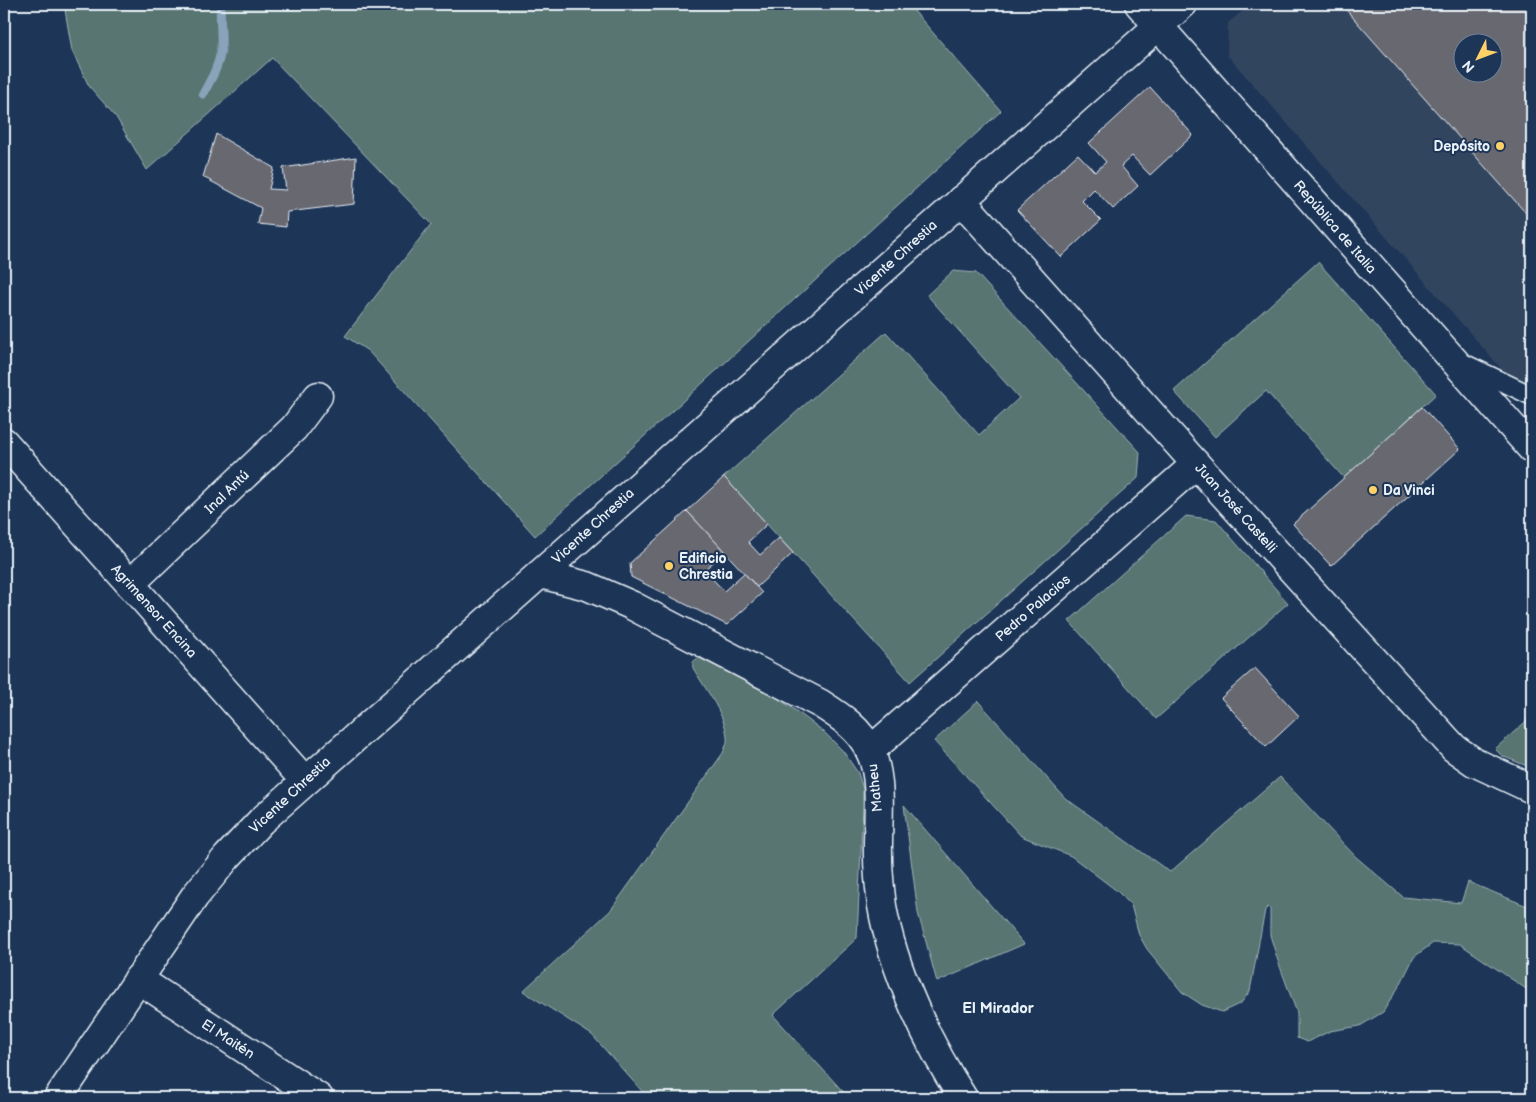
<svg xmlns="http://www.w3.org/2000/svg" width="1536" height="1102" font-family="'Balsamiq Sans',sans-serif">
  <rect width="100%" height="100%" fill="#1d3557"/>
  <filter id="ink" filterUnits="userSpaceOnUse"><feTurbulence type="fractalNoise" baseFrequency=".02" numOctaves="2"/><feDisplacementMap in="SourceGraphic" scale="10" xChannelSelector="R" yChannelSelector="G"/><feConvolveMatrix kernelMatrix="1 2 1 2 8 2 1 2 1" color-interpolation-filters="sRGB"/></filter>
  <g filter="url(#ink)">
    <path fill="#33445f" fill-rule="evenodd" d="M1251,4H1532V404L1227,55L1228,23ZM1464,42H1494V72H1464Z"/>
    <g fill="#597472" stroke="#a0b2b5">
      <path d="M64,4H908L1001,111L535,536L368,351L345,336L431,224L272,58L147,170L116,117L89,86L72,51Z"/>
      <path d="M1318,262L1436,394L1344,478L1266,391L1215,437L1174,391Z"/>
      <path d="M953,271L976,273L1140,452L1138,478L910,682L724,477L886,332L979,435L1019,398L927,295Z"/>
      <path d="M1186,516L1216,520L1288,603L1156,719L1069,621Z"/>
      <path d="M699,658L773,695L799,713L823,731L843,751L858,773L863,789V805L857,938L773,1015L849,1098H648L592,1035L523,991L610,911L723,753C724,750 726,746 727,742C729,719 704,687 693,668C692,663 693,660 699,658Z"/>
      <path d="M978,701L1065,798L1170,872L1280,777L1356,857L1403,897L1461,903L1468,882L1532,908V993L1460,944L1433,943L1414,957L1401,983L1383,1012L1360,1026L1330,1031L1307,1042L1297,1038V1013L1278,961L1270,935V909L1268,907L1265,910L1250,991L1241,1003L1222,1012L1202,1005L1182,992L1147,949L1139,935L1131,905L1117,891L1071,856L1021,836L934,741Z"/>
      <path d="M1532,716V768L1502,756L1495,749Z"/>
      <path d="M904,805L1024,944L937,982L918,913Z"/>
    </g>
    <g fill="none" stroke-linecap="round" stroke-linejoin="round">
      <path stroke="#88a3ba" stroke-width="9" d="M203,94C211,79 220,65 221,47C222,32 219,19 221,4"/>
    </g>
    <g fill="#676871" stroke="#e8f1f8" fill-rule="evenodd">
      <path d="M1341,4H1532V220ZM1464,42H1494V72H1464Z"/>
      <path d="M1150,87L1193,135L1150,175L1132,156L1121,166L1138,186L1113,209L1094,189L1082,201L1101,220L1061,257L1017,210L1078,154L1095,172L1106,162L1089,143Z"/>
      <path d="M216,134L274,168L269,189L286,190L283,168L356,157L354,204L287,212L286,227L258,224L261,208L203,177Z"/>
      <path d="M1422,407L1460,449L1331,566L1293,524Z"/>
      <path d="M724,477L767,524L748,542L760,555L779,538L793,553L757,587L687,511Z"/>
      <path d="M687,511L725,552L704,570L724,591L744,573L762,593L727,625L631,577L630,563Z"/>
      <path d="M1255,668L1299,716L1266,747L1221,698Z"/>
    </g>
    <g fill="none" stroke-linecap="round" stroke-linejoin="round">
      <defs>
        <path id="lane" d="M1461,362L1532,396"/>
        <g id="street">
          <path d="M1139,4L1532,449"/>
          <path d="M961,200L1196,464L1454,748L1474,762L1532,789"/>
          <path d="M4,442L305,781"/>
          <path d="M540,574L587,586L631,605L821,704C840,716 860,729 870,751C884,780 877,824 878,856C878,872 880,890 882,906C893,970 928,1044 963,1098"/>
          <path d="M130,584L294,428L318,396"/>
          <path d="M870,751L1196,464"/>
          <path d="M138,979L319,1098"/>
        </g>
        <path id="secondary" d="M58,1098L195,896L227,857L261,821L1183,4"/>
      </defs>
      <use href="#lane" stroke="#e8f1f8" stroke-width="21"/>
      <use href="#street" stroke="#e8f1f8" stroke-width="31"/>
      <use href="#secondary" stroke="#e8f1f8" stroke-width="31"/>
      <use href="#lane" stroke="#1d3557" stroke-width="18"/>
      <use href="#street" stroke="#1d3557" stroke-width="28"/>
      <use href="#secondary" stroke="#1d3557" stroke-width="28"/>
    </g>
  </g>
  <g fill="#ffd166" stroke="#1d3557" stroke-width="2">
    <circle cx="1500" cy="146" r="5"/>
    <circle cx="1373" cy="490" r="5"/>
    <circle cx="669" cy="566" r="5"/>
  </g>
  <g text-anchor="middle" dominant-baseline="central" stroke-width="4" stroke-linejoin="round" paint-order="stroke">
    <g font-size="14" font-weight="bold" fill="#e8f1f8" stroke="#1d3557" text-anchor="start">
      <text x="1490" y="146" text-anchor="end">Depósito</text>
      <text x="1383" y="490">Da Vinci</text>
      <text x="679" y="558">Edificio<tspan x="679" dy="16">Chrestia</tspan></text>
    </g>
    <g font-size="14" fill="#e8f1f8" stroke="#1d3557">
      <text transform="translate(1335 227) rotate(49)">República de Italia</text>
      <text transform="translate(896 258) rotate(-42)">Vicente Chrestia</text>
      <text transform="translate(227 492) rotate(-44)">Inal Antú</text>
      <text transform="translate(1236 508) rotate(48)">Juan José Castelli</text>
      <text transform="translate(593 526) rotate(-42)">Vicente Chrestia</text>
      <text transform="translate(1033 608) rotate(-41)">Pedro Palacios</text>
      <text transform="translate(154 611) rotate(48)">Agrimensor Encina</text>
      <text transform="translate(875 788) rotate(-96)">Matheu</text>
      <text transform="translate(290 795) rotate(-43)">Vicente Chrestia</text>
      <text transform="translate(228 1039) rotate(33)">El Maitén</text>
    </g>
    <g font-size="15" font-weight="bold" fill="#e8f1f8" stroke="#1d3557">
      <text x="998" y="1008">El Mirador</text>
    </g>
  </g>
  <rect width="1536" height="1102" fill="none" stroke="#1d3557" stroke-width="20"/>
  <rect x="10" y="10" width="1516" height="1082" fill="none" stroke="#e8f1f8" stroke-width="2" filter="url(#ink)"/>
  <g transform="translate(1478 58) rotate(228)"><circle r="24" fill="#1d3557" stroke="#6e8097"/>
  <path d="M0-4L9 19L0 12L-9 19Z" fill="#ffd166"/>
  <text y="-8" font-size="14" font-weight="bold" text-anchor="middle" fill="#e8f1f8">N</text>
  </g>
</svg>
